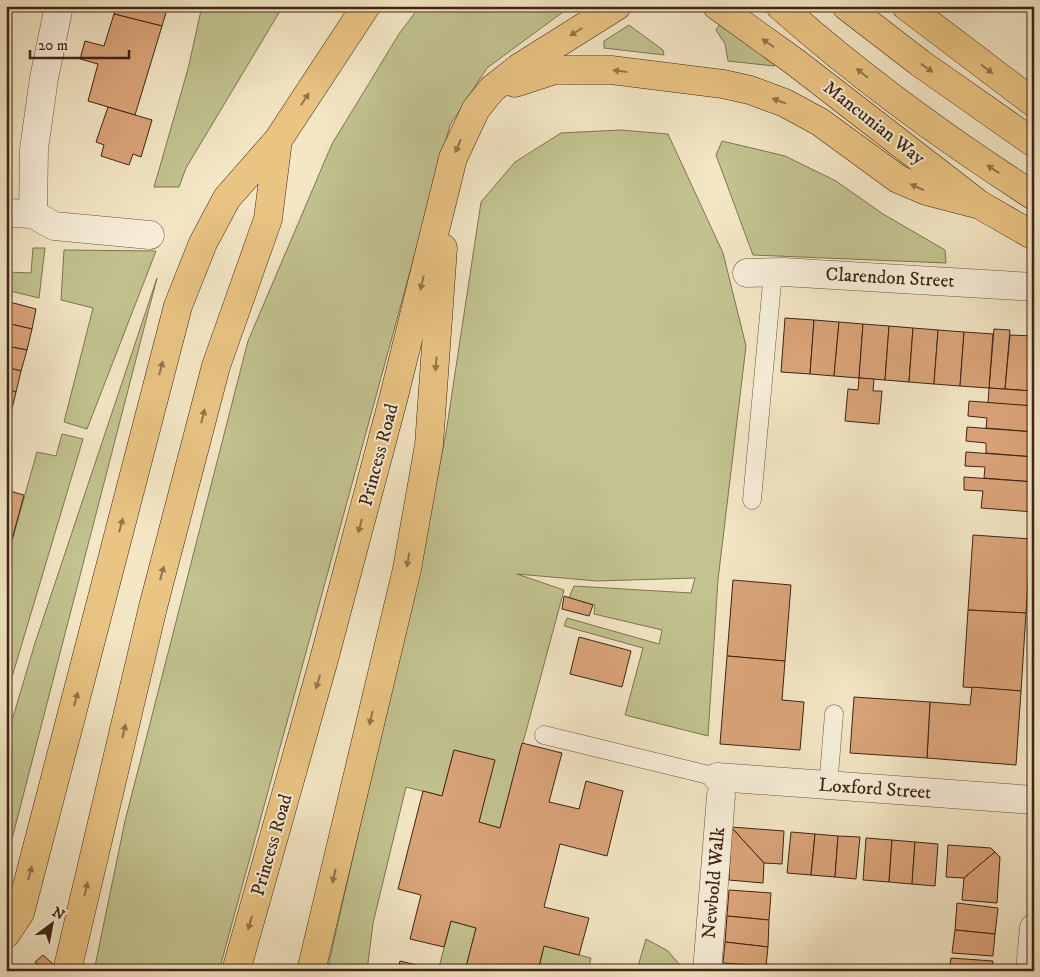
<svg xmlns="http://www.w3.org/2000/svg" width="1040" height="977" font-family="'IM FELL DW Pica',serif">
  <rect width="100%" height="100%" fill="#f4e7c6"/>
  <filter id="stains"><feTurbulence type="fractalNoise" baseFrequency=".004" numOctaves="4"/><feColorMatrix values="0 0 0 0 .2 0 0 0 0 .09 0 0 0 0 .02 0 0 0 .5 -.17"/></filter>
  <radialGradient id="worn" r=".72"><stop offset=".6" stop-color="#630" stop-opacity="0"/><stop offset="1" stop-color="#630" stop-opacity=".3"/></radialGradient>
  <g fill="#c2c390" stroke="#807352">
    <path d="M202,6H283L186,168L179,187H154L188,69Z"/>
    <path d="M420,6H571L487,68L450,125L219,971H94L125,821L248,341L332,144L399,34Z"/>
    <path d="M720,24L774,64V66L728,61L725,44L716,30Z"/>
    <path d="M629,25L663,50L664,55L604,48V41Z"/>
    <path d="M620,130L668,134L723,253L746,346L718,580L708,736L625,715L643,648L564,626L567,618L659,644L662,630L594,614L595,605L569,598L574,586L691,593L695,578L597,581L517,574L564,590L500,828L479,822L494,760L454,750L442,796L406,787L373,923L367,971H327L418,571L446,433L481,202L515,162L561,133Z"/>
    <path d="M722,141L785,156L836,181L883,214L945,250L946,263L753,255L716,155Z"/>
    <path d="M33,248H45L39,298L6,290V272L31,273Z"/>
    <path d="M64,250L156,251L87,429L64,422L93,308L61,300Z"/>
    <path d="M157,278L6,862V741L35,643Z"/>
    <path d="M62,434L83,439L6,697V562L37,452L56,456Z"/>
    <path d="M451,921L476,928L465,971H438Z"/>
    <path d="M646,939L668,951L685,971H625V968L638,966Z"/>
    <path d="M544,946L591,958L588,971H538Z"/>
  </g>
  <g fill="#dba47a" stroke="#3e2313">
    <path d="M116,6H168L162,26L114,14Z"/>
    <path d="M114,14L162,26L135,115L88,101L98,64L80,59L85,41L104,46Z"/>
    <path d="M108,107L152,120L141,157L133,154L129,165L101,156L104,145L96,142Z"/>
    <path d="M6,301L36,309L32,329L6,323Z"/>
    <path d="M785,318L814,320L810,374L781,372Z"/>
    <path d="M814,320L839,322L834,376L810,374Z"/>
    <path d="M839,322L863,324L859,378L834,376Z"/>
    <path d="M6,323L32,329L27,350L6,346Z"/>
    <path d="M863,324L889,326L885,380L859,378Z"/>
    <path d="M889,326L913,328L909,382L885,380Z"/>
    <path d="M913,328L938,330L934,384L909,382Z"/>
    <path d="M994,329L1010,330L1005,389L989,388Z"/>
    <path d="M938,330L964,332L960,386L934,384Z"/>
    <path d="M964,332L993,334L989,388L960,386Z"/>
    <path d="M1010,335L1034,336L1032,391L1005,389Z"/>
    <path d="M6,346L27,350L21,371L6,367Z"/>
    <path d="M6,367L21,371L16,392L6,389Z"/>
    <path d="M859,378L874,379L873,391H882L879,424L845,421L848,389L858,390Z"/>
    <path d="M1033,381L1034,406L988,403L989,388L1032,391Z"/>
    <path d="M6,389L16,392L11,413L6,412Z"/>
    <path d="M969,401L1034,406V432L986,428L987,418L968,416Z"/>
    <path d="M6,412L11,413L6,433Z"/>
    <path d="M967,427L1034,432V457L986,453V443L966,441Z"/>
    <path d="M966,452L1034,457V482L984,478L985,467L965,466Z"/>
    <path d="M964,477L1034,482V512L981,508L983,491L964,490Z"/>
    <path d="M6,490L24,495L6,562Z"/>
    <path d="M973,535L1031,539L1026,613L968,610Z"/>
    <path d="M733,580L791,585L785,661L727,656Z"/>
    <path d="M564,596L593,605L589,616L562,609Z"/>
    <path d="M968,610L1026,613L1021,691L963,687Z"/>
    <path d="M579,637L631,651L622,687L570,674Z"/>
    <path d="M727,656L785,661L782,700L804,702L800,750L720,744Z"/>
    <path d="M972,687L1021,691L1016,765L927,758L930,702L970,705Z"/>
    <path d="M854,697L930,702L927,758L850,753Z"/>
    <path d="M522,743L562,753L549,802L579,809L586,781L623,791L607,856L560,844L544,907L589,918L579,955L544,946L538,971H465L476,928L451,921L444,947L410,939L421,895L398,889L423,791L442,796L454,750L495,760L479,822L500,828Z"/>
    <path d="M731,827L784,831L782,864L764,863Z"/>
    <path d="M731,827L764,863L763,883L729,880Z"/>
    <path d="M791,832L815,834L811,875L787,873Z"/>
    <path d="M815,834L838,836L835,877L811,875Z"/>
    <path d="M838,836L860,837L856,879L835,877Z"/>
    <path d="M866,838L892,840L889,882L863,880Z"/>
    <path d="M892,840L915,842L912,884L889,882Z"/>
    <path d="M915,842L938,844L935,886L912,884Z"/>
    <path d="M948,845L991,848L995,852L964,878L946,877Z"/>
    <path d="M995,852L1000,857L997,903L962,900L964,878Z"/>
    <path d="M729,890L771,893L769,920L727,916Z"/>
    <path d="M957,903L998,908L995,934L955,930Z"/>
    <path d="M727,916L769,920L768,947L725,942Z"/>
    <path d="M955,930L995,934L993,956L952,953Z"/>
    <path d="M725,942L768,947L766,966L723,963Z"/>
    <path d="M43,955L61,971H45L35,962Z"/>
    <path d="M951,958L993,961L992,971H949Z"/>
    <path d="M400,961L429,968L428,971H398Z"/>
    <path d="M723,966L764,969V971H722Z"/>
  </g>
  <g fill="none" stroke-linecap="round" stroke-linejoin="round">
    <defs>
      <g id="lane">
        <path d="M752,500L773,272"/>
        <path d="M544,735L717,777"/>
        <path d="M828,787L834,714"/>
      </g>
      <g id="street">
        <path d="M6,213L33,214L54,226L150,235"/>
        <path d="M33,214L34,149L44,78L59,6"/>
        <path d="M747,273L783,272L1034,287"/>
        <path d="M717,777L1034,800"/>
        <path d="M707,971L721,796"/>
        <path d="M1030,971L1034,928"/>
      </g>
      <g id="highway">
        <path d="M717,6L795,62L980,205L1034,236"/>
        <path d="M780,6C859,76 945,139 1034,196"/>
        <path d="M846,6L920,63L1034,143"/>
        <path d="M906,6L1034,103"/>
        <path d="M515,83L555,70H611L723,84L750,90L785,103L820,122L898,179L926,191L980,205"/>
        <path d="M6,934L20,913L178,306L203,243L227,198L278,140"/>
        <path d="M67,971L153,607L216,366L268,219L278,140L366,6"/>
        <path d="M236,971L323,663L394,396L453,158L476,109L492,89L520,67L617,6"/>
        <path d="M311,971L407,569L429,445L443,248"/>
      </g>
    </defs>
    <use href="#lane" stroke="#6c5440" stroke-width="19"/>
    <use href="#street" stroke="#6c5440" stroke-width="29"/>
    <use href="#highway" stroke="#3e2313" stroke-width="29"/>
    <use href="#lane" stroke="#f8efda" stroke-width="18"/>
    <use href="#street" stroke="#f8efda" stroke-width="28"/>
    <use href="#highway" stroke="#eac483" stroke-width="28"/>
  </g>
  <defs><path id="oneway-solid" d="M-6-.8H1V-3.2L6.5 0L1 3.2V.8H-6Z" transform="scale(1.25)"/></defs>
  <g fill="#94744b">
    <use href="#oneway-solid" transform="translate(576 32) rotate(148)"/>
    <use href="#oneway-solid" transform="translate(768 43) rotate(-145)"/>
    <use href="#oneway-solid" transform="translate(927 68) rotate(36)"/>
    <use href="#oneway-solid" transform="translate(987 69) rotate(37)"/>
    <use href="#oneway-solid" transform="translate(620 71) rotate(-173)"/>
    <use href="#oneway-solid" transform="translate(862 73) rotate(-141)"/>
    <use href="#oneway-solid" transform="translate(305 99) rotate(-57)"/>
    <use href="#oneway-solid" transform="translate(779 101) rotate(-159)"/>
    <use href="#oneway-solid" transform="translate(458 146) rotate(112)"/>
    <use href="#oneway-solid" transform="translate(993 169) rotate(-147)"/>
    <use href="#oneway-solid" transform="translate(917 187) rotate(-156)"/>
    <use href="#oneway-solid" transform="translate(422 283) rotate(104)"/>
    <use href="#oneway-solid" transform="translate(436 364) rotate(95)"/>
    <use href="#oneway-solid" transform="translate(161 368) rotate(-75)"/>
    <use href="#oneway-solid" transform="translate(203 416) rotate(-76)"/>
    <use href="#oneway-solid" transform="translate(121 525) rotate(-75)"/>
    <use href="#oneway-solid" transform="translate(360 526) rotate(105)"/>
    <use href="#oneway-solid" transform="translate(408 560) rotate(100)"/>
    <use href="#oneway-solid" transform="translate(162 573) rotate(-75)"/>
    <use href="#oneway-solid" transform="translate(318 682) rotate(106)"/>
    <use href="#oneway-solid" transform="translate(76 699) rotate(-75)"/>
    <use href="#oneway-solid" transform="translate(371 718) rotate(103)"/>
    <use href="#oneway-solid" transform="translate(124 731) rotate(-77)"/>
    <use href="#oneway-solid" transform="translate(30 873) rotate(-75)"/>
    <use href="#oneway-solid" transform="translate(334 876) rotate(103)"/>
    <use href="#oneway-solid" transform="translate(86 889) rotate(-77)"/>
    <use href="#oneway-solid" transform="translate(250 923) rotate(106)"/>
  </g>
  <g text-anchor="middle" dominant-baseline="central" stroke-width="4" stroke-linejoin="round" paint-order="stroke">
    <g font-size="19" fill="#3e2313" stroke="#f8efda">
      <text transform="translate(874 123) rotate(38)">Mancunian Way</text>
      <text transform="translate(890 278) rotate(3)">Clarendon Street</text>
      <text transform="translate(379 455) rotate(-75)">Princess Road</text>
      <text transform="translate(875 789) rotate(4)">Loxford Street</text>
      <text transform="translate(272 845) rotate(-74)">Princess Road</text>
      <text transform="translate(714 883) rotate(-85)">Newbold Walk</text>
    </g>
  </g>
  <rect width="1040" height="977" fill="none" stroke="#f4e7c6" stroke-width="25"/>
  <rect x="8" y="8" width="1025" height="962" fill="none" stroke="#3e2313" stroke-width="2.5"/>
  <rect x="12" y="12" width="1015" height="952" fill="none" stroke="#3e2313"/>
  <g transform="translate(52 924) rotate(32)" stroke="#f8efda" stroke-width="4" paint-order="stroke">
  <path d="M0-4L9 19L0 12L-9 19Z" fill="#3e2313"/>
  <text y="-8" font-size="14" font-weight="bold" text-anchor="middle" fill="#3e2313">N</text>
  </g>
  <path d="M30 50v8h99v-8" fill="none" stroke="#3e2313" stroke-width="2.5"/>
  <text x="38" y="50" font-size="15" fill="#3e2313" stroke="#f8efda" stroke-width="4" paint-order="stroke">20 m</text>
  <rect width="100%" height="100%" filter="url(#stains)"/>
  <rect width="100%" height="100%" fill="url(#worn)"/>
</svg>
